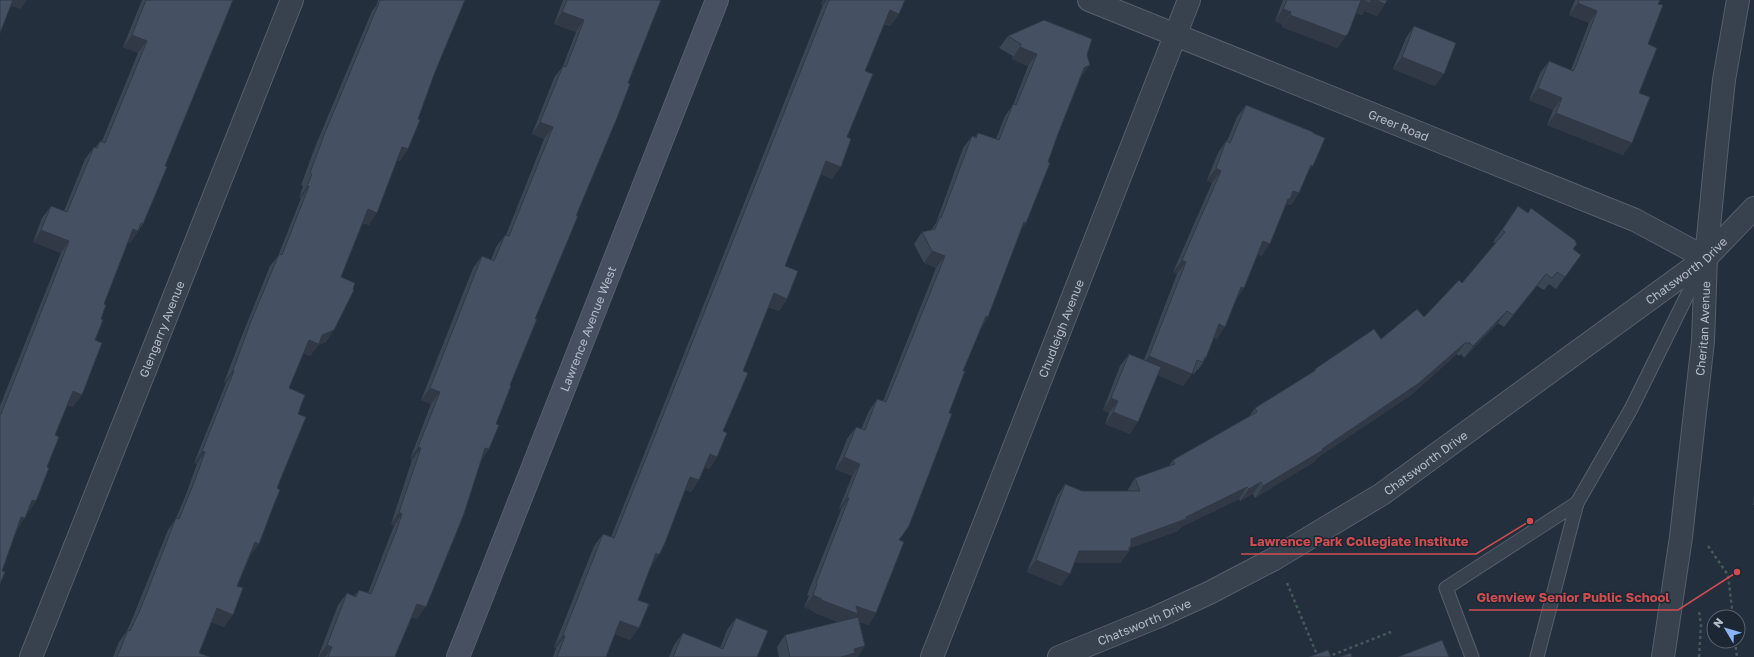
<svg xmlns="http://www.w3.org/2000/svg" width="1754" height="657" font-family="'Golos Text',sans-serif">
  <rect width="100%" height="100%" fill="#242f3e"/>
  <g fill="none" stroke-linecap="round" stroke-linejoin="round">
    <defs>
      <g id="service">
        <path d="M1577,503L1631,409L1702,265"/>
        <path d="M1472,657L1446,588L1577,503L1537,657"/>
      </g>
      <g id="minor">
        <path id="s1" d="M1089,0L1635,220L1706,258"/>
        <path id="s2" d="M31,657L292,0"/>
        <path id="s3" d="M932,657L1189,0"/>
        <path id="s4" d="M1059,657L1157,617L1209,593L1274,559L1382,494L1706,258L1754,208"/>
        <path id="s5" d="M1663,657L1681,537L1703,341L1706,258L1717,145L1724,80L1738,0"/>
      </g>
      <g id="secondary">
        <path id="s6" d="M458,657L717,0"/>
      </g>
    </defs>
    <use href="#service" stroke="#565f6c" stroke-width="15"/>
    <use href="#minor" stroke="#565f6c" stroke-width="24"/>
    <use href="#secondary" stroke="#565f6c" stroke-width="24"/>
    <g stroke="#44595c" stroke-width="2.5" stroke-dasharray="3 3" stroke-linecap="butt">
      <path d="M1708,546L1728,575L1733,617"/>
      <path d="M1287,583L1318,657"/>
      <path d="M1735,641L1737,657"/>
      <path d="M1327,657L1391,632"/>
      <path d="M1699,657L1701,625L1699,611"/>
    </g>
    <use href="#service" stroke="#38414e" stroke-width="13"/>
    <use href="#minor" stroke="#38414e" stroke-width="22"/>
    <use href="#secondary" stroke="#465061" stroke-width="22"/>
  </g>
  <g fill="#3b4654">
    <path d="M142,0H233L165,166L143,224L130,243L128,242L104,304L101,319L95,340L73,407L67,405L55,435L28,513H27L17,530L2,571L0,584V406L61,253L33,242L42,218L51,206L64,211L85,159L94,147L95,148L100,141H102L138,53L123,47Z"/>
    <path d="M378,0H465L435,72L418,119L408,149L400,161L397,160L369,225L363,223L341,277L326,342L318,345L310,356L303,353L289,388L298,414L277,488L250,556L237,586L224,627L211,622L199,653L210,657H113L119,642L126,632L131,622L168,530L175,520L185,497L197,464L194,463L226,383L224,382L243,333L270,266L278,256L301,198H299L303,186L301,185L315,147L372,11L376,6Z"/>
    <path d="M563,0H661L535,319L481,461L417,619L412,617L395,656L396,657H318L338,605L347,593L354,596L359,590L368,593L388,541L394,526L391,524L412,460L410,459L431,404L421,400L473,268L482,256L491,260L496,247L505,235H506L544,139L532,134L554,78L563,66L576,32L554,24Z"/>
    <path d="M823,0H905L899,14L890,26L884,24L865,71L847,137L832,179L821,174L785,266L787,299L779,311L768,307L743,371L723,431L717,457L709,469L704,467L699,480L691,492L685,490L651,566L638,600L630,640L615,634L606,657H553L556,648L554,647L594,546L603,534L611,537L823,5L821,4Z"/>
    <path d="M1283,0H1387L1385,4L1377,16L1364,11L1362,15L1356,13L1339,46L1337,48L1282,27L1283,25L1275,21Z"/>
    <path d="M1575,0H1660L1648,44L1639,93L1623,155L1547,125L1553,110L1529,100L1540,73L1549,61L1571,70L1589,23L1569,15Z"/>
    <path d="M1414,26L1435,86L1393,69L1406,38Z"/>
    <path d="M1008,36L1087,55L1081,77L1058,134L1026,223L1021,230L988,317L981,328L963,371L899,540L876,613L868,625L860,622L858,657H779L777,647L785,635L838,622L813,612V611L804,607L809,596L807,595L841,510L839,509L852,476L835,469L847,439L856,427L861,429L869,411L877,399L883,401L936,268L924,263L914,244L922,232L931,230L936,223L963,148L972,136L975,137L978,133L996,139L1005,116L1013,105L1028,66L1012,59L1013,56L999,48Z"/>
    <path d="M1246,105L1306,175L1299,193L1291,205L1287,204L1286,205L1262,256L1257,254L1244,288L1237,298L1217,339L1214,338L1206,358L1198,370H1197L1194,374L1192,373L1183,386L1158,375L1130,434L1105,424L1109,413L1103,410L1120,366L1129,354L1144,360L1177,274L1173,272L1212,183L1207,180L1218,153L1226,141H1227L1237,117Z"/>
    <path d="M1518,206L1577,244L1573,249L1581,255L1556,289L1549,284L1544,290L1537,286L1504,327L1498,323L1464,358L1461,354L1459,356L1457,354L1411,395L1317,458L1314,462L1255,498L1253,494L1240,501L1239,499L1181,527L1178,531L1130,548L1129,551L1120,563H1074L1061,586L1027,572L1057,496L1065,484L1082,491H1127L1135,478L1168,467L1173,460L1248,418L1255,408L1312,373L1315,369L1381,339L1424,317L1462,283L1495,243L1493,242Z"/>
    <path d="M1754,495V505H1753Z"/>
    <path d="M736,618L757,657H669L674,645L683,633L720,648L727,630Z"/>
  </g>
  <g fill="#303945">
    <path d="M11,0H27L21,9L8,5Z"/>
    <path d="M824,0H827L823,5L821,4Z"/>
    <path d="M1361,0H1376L1385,4L1377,16L1364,11L1362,15L1353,11Z"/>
    <path d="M1578,3L1597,11L1589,23L1569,15Z"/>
    <path d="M1283,9L1291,12L1283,25L1275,21Z"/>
    <path d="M890,10L899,14L890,26L881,22Z"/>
    <path d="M562,12L584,20L576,32L554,24Z"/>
    <path d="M1290,15L1348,34L1337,48L1282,27Z"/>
    <path d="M132,35L147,41L138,53L123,47Z"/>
    <path d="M1020,47L1037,54L1028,66L1012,59Z"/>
    <path d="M1402,57L1444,74L1435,86L1393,69Z"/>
    <path d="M1090,65L1081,77L1076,80L1084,68Z"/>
    <path d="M1538,88L1562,98L1553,110L1529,100Z"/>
    <path d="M1556,113L1632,143L1623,155L1547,125Z"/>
    <path d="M540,122L553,127L544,139L532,134Z"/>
    <path d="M402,147L408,149L400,161L394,159Z"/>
    <path d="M826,161L841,167L832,179L818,173Z"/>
    <path d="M1311,165L1313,166L1304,178Z"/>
    <path d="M1216,168L1221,171L1212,183L1207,180Z"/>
    <path d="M307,186H309L301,198H299Z"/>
    <path d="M1293,191L1299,193L1291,205L1287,204L1281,211Z"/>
    <path d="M368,209L377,213L369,225L360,221Z"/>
    <path d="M1024,222L1026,223L1018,235Z"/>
    <path d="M133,229L138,231L130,243L125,241Z"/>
    <path d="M41,230L69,241L61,253L33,242Z"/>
    <path d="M1263,241L1270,244L1262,256L1254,253Z"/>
    <path d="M932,251L945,256L936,268L924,263Z"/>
    <path d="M1182,260L1186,262L1177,274L1173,272Z"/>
    <path d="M1546,274L1537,286L1504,327L1513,315Z"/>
    <path d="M1241,287L1244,288L1235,300Z"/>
    <path d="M774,293L787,299L779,311L765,305Z"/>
    <path d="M1507,311L1498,323L1464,358L1473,346Z"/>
    <path d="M986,316L988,317L980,329Z"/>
    <path d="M1219,324L1225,327L1217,339L1211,336Z"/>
    <path d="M334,330L326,342L318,345L310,356L300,352L309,340Z"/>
    <path d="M1466,342L1457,354L1411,395L1317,458L1314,462L1255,498L1263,486L1322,449Z"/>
    <path d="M1149,356L1192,374L1183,386L1140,368Z"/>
    <path d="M233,370L234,371L226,383L224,382Z"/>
    <path d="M430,388L440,392L431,404L421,400Z"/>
    <path d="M73,391L82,395L73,407L64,403Z"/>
    <path d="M1111,398L1118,401L1109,413L1103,410Z"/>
    <path d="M1113,412L1138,422L1130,434L1105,424Z"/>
    <path d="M418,447L421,448L412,460L410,459Z"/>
    <path d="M485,448L489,449L481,461Z"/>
    <path d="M202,451L205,452L197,464L194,463Z"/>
    <path d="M710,454L717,457L709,469L701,466Z"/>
    <path d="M844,457L860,464L852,476L835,469Z"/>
    <path d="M690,477L699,480L691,492L681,489Z"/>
    <path d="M1261,482L1253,494L1240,501L1249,489Z"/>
    <path d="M1247,487L1239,499L1181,527L1178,531L1130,548L1128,551H1129L1120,563H1071L1079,551L1131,539L1186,517Z"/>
    <path d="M847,497L849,498L841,510L839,509Z"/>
    <path d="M32,500L36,501L28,513L23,512Z"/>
    <path d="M399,512L402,514L394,526L391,524Z"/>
    <path d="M21,517L25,518L16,530Z"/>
    <path d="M255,542L259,544L250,556L247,554Z"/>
    <path d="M656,553L659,555L651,567Z"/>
    <path d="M1036,560L1070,574L1061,586L1027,572Z"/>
    <path d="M813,595L822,599L856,606L876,613L868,625L854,620L849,626L813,612V611L804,607Z"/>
    <path d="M417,604L426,607L417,619L409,616Z"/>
    <path d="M217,608L233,615L224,627L208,621Z"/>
    <path d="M620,621L639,628L630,640L612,633Z"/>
    <path d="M563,635L565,636L556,648L554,647Z"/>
    <path d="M327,645L332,647L325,657H318Z"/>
    <path d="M865,646L858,657H841L854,649Z"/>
  </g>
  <g fill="#455162" stroke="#303945">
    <path d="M0,0H13L0,33Z"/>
    <path d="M146,0H233L165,166L167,167L143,224L141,223L138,231L133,229L104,304L106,305L101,319L103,320L95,340L102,343L82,395L73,391L55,435L59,437L47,467L49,468L36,501L32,500L25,518L21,517L2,571L5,572L0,584V413L1,414L69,241L41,230L51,206L67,212L94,147L97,148L100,141L105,143L147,41L132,35Z"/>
    <path d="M380,0H465L435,72L418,119L420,120L408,149L402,147L377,213L368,209L341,277L355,283L353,289L354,290L334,330L322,335L319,344L309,340L289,388L305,395L298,414L306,417L277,488L280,490L275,502L259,544L255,542L237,586L243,588L233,615L217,608L199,653L210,657H117L128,630L130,631L140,610L176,518L179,519L193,485L205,452L202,451L234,371L233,370L251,321L279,254L282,255L309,186H307L312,174L310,173L324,135Z"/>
    <path d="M567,0H661L628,83L630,84L617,118L576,216H578L535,319H537L510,385L511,386L496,424L499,425L489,449L485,448L464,514L426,607L417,604L395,656L396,657H328L332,647L327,645L347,593L356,597L359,590L371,594L397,529L402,514L399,512L421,448L418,447L440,392L430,388L482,256L494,261L505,235L509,236L553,127L540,122L563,66L566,67L584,20L562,12Z"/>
    <path d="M829,0H905L899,14L890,10L865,71L873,74L847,137L851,139L841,167L826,161L785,266L798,271L787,299L774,293L743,371L748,373L723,431L727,433L717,457L710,454L699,480L690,477L665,543L659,555L656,553L638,600L649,604L639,628L620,621L606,657H557L565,636L563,635L603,534L614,538Z"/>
    <path d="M1287,0H1361L1348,34L1345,36L1290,15L1291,12L1283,9Z"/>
    <path d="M1363,0H1371L1370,3Z"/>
    <path d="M1376,0H1387L1385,4Z"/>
    <path d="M1579,0H1660L1658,4L1663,5L1648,44L1657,48L1639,93L1650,97L1632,143L1556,113L1562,98L1538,88L1549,61L1573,71L1575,68L1597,11L1578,3Z"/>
    <path d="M1044,20L1092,39L1087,55L1090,65L1084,68L1058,134L1048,162L1050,163L1026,223L1024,222L988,317L986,316L963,371H965L949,413L952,414L909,526L899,540L904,542L876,613L856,606L858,614L821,600L822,599L813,595L817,584L816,583L849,498L847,497L860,464L844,457L856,427L865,430L877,399L886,402L945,256L932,251L922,232L935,229L940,217L941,218L972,136L976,138L978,133L999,140L1013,104L1016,105L1037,54L1020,47L1021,44L1008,36Z"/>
    <path d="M1414,26L1456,43L1444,74L1402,57Z"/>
    <path d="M1246,105L1313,132V133L1325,138L1313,166L1311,165L1299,193L1293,191L1290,199H1288L1270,244L1263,241L1244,288L1241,287L1225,327L1219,324L1206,358L1205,357L1203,362L1197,360L1192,374L1149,356L1186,262L1182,260L1221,171L1216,168L1226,141L1230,143Z"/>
    <path d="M1518,206L1528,213L1531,208L1576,241L1575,242L1577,244L1573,249L1581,255L1565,277L1557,272L1552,278L1546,274L1513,315L1507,311L1473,346L1469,342L1468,344L1466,342L1419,383L1322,449L1323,450L1263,486L1261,482L1249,489L1247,487L1186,517V519L1131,539V547H1129V551H1079L1070,574L1036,560L1065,484L1082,491H1140L1135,478L1175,464L1173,460L1257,412L1255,408L1316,370L1315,369L1374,329L1381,339L1417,309L1424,317L1459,280L1462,283L1505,232L1502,230Z"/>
    <path d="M1129,354L1161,367L1138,422L1113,412L1118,401L1111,398Z"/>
    <path d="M858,617L865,646L854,649L855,653L841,657H790L785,635Z"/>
    <path d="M736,618L768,631L757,657H673L683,633L723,649Z"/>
    <path d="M1442,640L1449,657H1398Z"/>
    <path d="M1328,650L1331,657H1309Z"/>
    <path d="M1351,653L1352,657H1340Z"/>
  </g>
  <g text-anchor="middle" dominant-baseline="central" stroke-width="3" stroke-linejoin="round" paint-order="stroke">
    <g font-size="12" fill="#b4bcc9" stroke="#1d2633">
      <text stroke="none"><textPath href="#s1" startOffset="334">Greer Road</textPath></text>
      <text stroke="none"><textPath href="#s4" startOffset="740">Chatsworth Drive</textPath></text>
      <text stroke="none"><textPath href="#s2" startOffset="353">Glengarry Avenue</textPath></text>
      <text stroke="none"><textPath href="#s6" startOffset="353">Lawrence Avenue West</textPath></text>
      <text stroke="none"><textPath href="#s3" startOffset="353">Chudleigh Avenue</textPath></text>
      <text stroke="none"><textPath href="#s5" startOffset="331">Cheritan Avenue</textPath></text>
      <text stroke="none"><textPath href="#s4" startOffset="416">Chatsworth Drive</textPath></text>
      <text stroke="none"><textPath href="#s4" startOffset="92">Chatsworth Drive</textPath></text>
    </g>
  </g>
  <path fill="none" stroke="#ce4d50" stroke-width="1.5" d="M1530 521L1476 554H1241M1737 572L1678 610H1469"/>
  <g fill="#ce4d50" stroke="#1d2633" stroke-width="1.5">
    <circle cx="1530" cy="521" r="4"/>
    <circle cx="1737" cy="572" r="4"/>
  </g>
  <g font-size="13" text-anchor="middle" font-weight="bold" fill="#ce4d50" stroke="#1d2633" stroke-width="3" stroke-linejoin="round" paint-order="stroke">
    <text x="1359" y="546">Lawrence Park Collegiate Institute</text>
    <text x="1573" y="602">Glenview Senior Public School</text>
  </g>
  <g transform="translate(1726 629) rotate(308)"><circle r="19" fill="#1d2633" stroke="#59626f"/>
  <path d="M0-3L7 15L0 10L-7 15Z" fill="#8ab4f8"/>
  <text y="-6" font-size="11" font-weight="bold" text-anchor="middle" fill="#b4bcc9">N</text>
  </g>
</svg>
